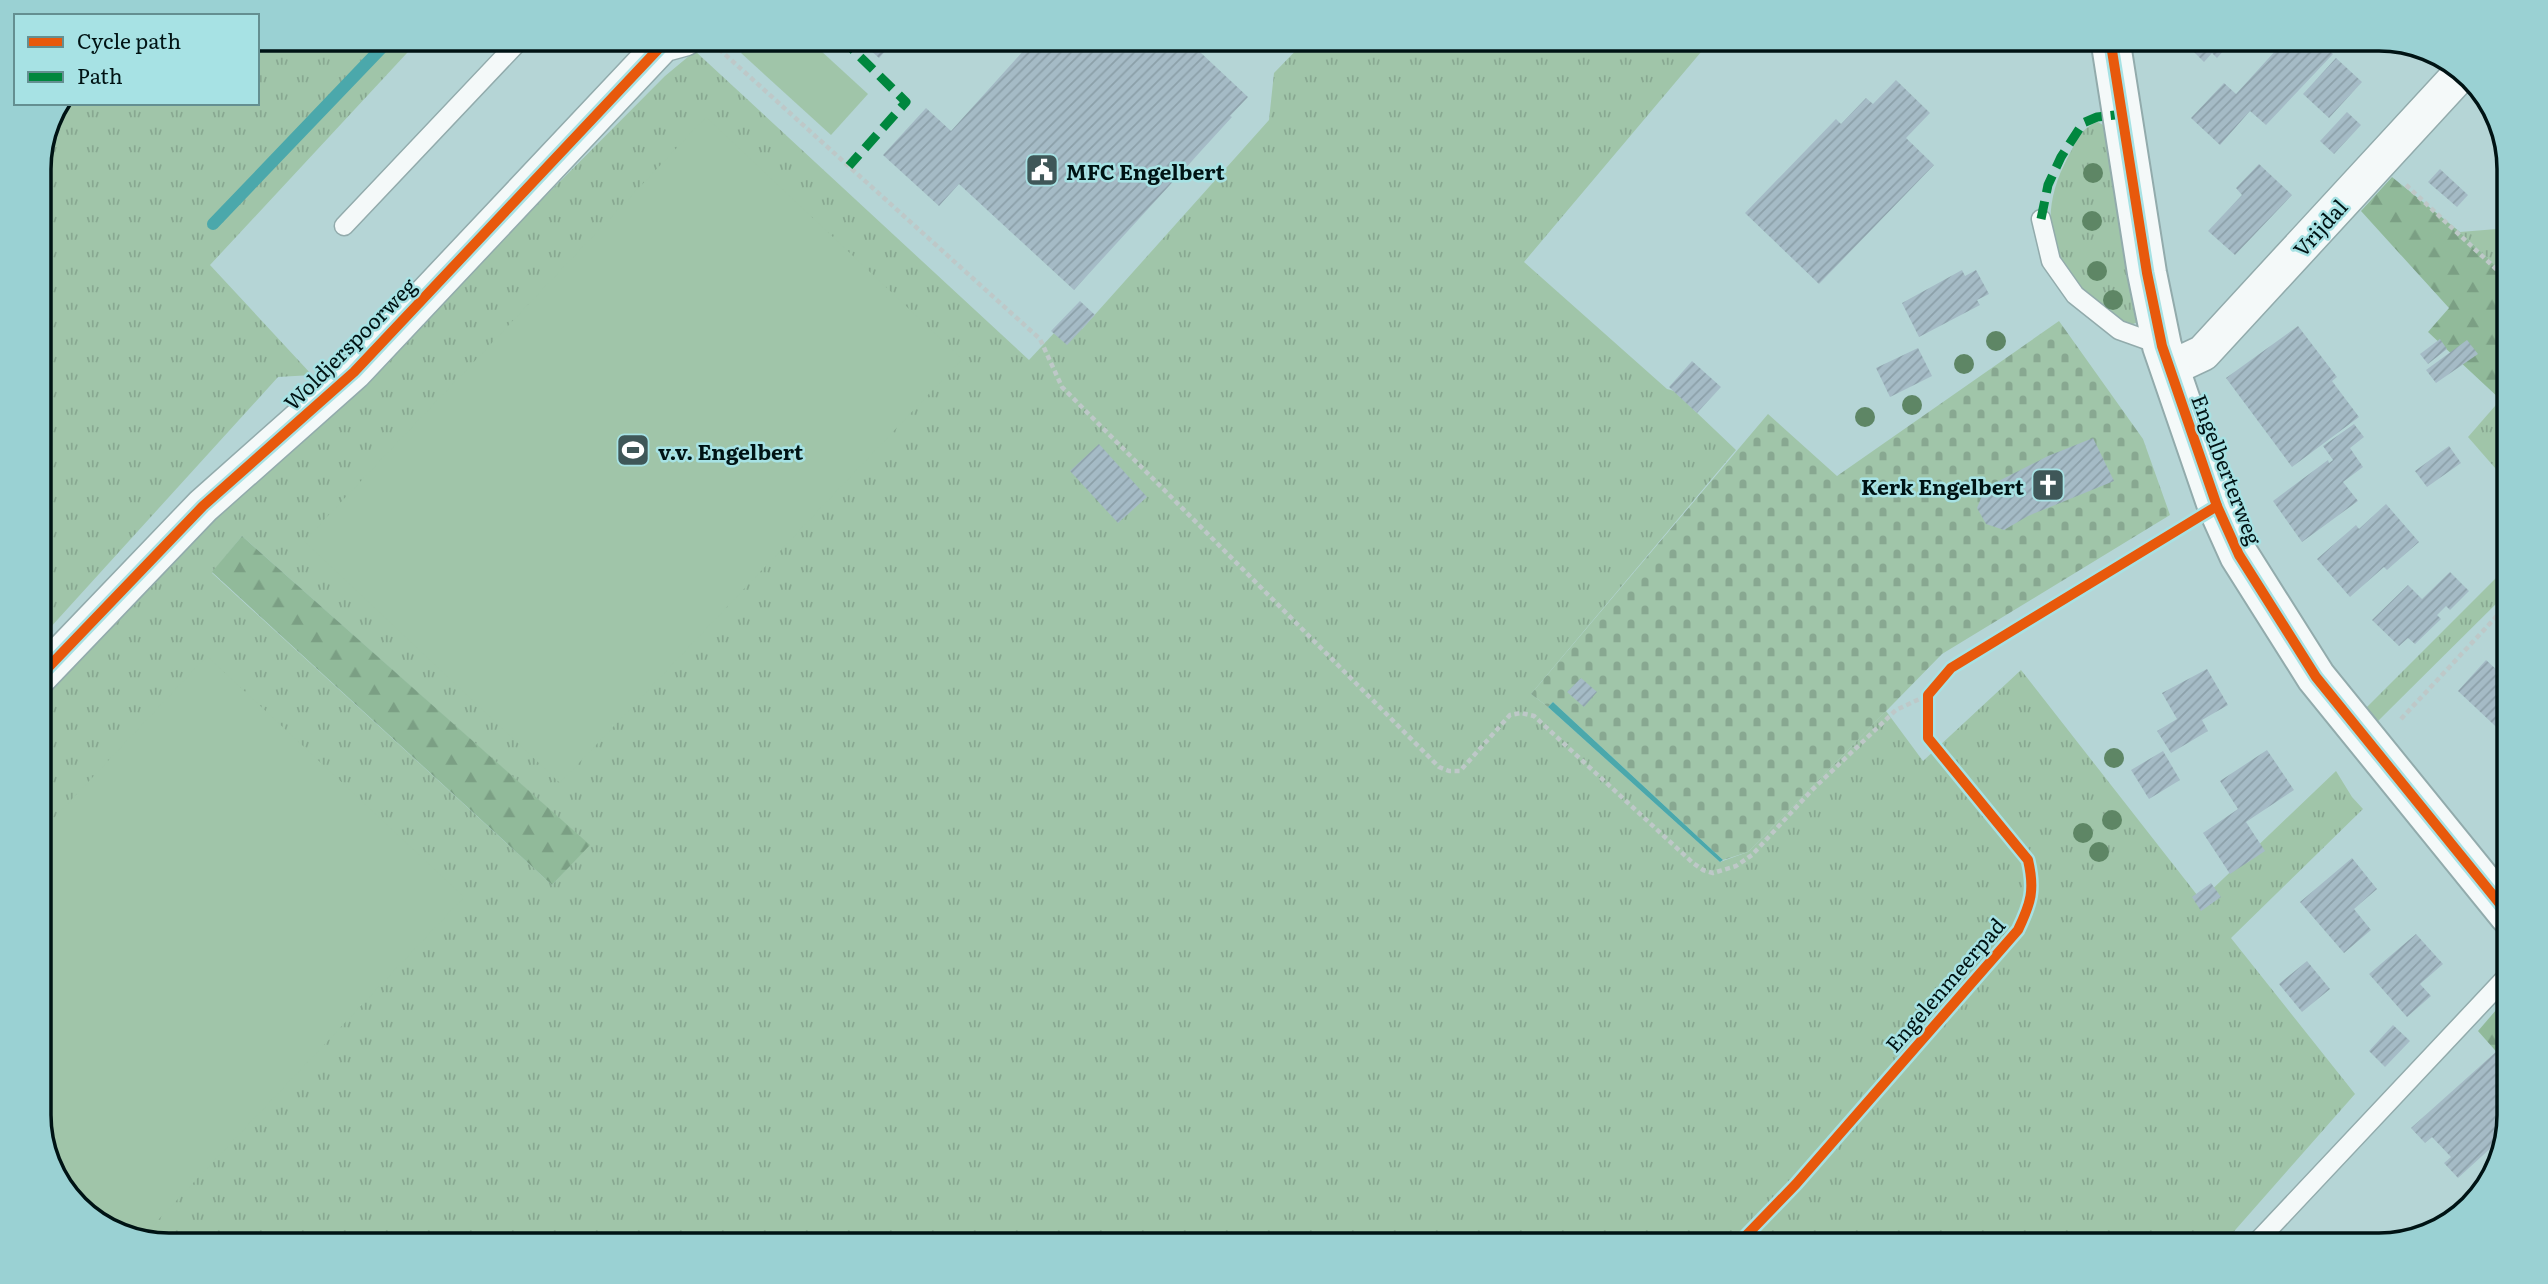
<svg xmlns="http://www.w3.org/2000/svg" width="2548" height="1284" font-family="Literata,serif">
  <defs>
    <pattern id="grass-tufts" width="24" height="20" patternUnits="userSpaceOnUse" patternTransform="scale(1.75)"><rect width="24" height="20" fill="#a0c5a9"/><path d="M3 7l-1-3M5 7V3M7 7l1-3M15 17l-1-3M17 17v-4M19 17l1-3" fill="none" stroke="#88a891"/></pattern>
    <pattern id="forest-firs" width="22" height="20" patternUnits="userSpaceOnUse" patternTransform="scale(1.75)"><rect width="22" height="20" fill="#91ba9a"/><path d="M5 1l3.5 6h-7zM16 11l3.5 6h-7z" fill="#7b9f84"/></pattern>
    <pattern id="cemetery-stones" width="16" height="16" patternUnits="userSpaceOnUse" patternTransform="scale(1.75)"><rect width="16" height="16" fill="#a0c5a9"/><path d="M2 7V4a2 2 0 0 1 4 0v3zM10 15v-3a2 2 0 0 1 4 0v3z" fill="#88a891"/></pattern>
    <pattern id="building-hatch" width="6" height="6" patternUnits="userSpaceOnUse" patternTransform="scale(1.75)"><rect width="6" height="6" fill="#a5bbc6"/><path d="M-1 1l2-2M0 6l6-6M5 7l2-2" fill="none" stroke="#8ca0a9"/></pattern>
  </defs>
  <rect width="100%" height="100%" fill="#b5d5d6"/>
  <g fill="url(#grass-tufts)" fill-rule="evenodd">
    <path d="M257,39H420L210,265L312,375L278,377L39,640V161L65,103H257Z"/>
    <path d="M1307,39H1712L1524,262L1667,389L1674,391L1736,450L1531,694L1548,707L1720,862L1748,852L1886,711L1923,761L2021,670L2201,900L2336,771L2352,797L2363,809L2231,938L2355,1094L2222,1245H169L112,1232L61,1188L39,1124V703L184,546L467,275L665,76L695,51L1029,360L1068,318L1082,329L1269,120L1274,73ZM242,536L589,845L552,885L212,573Z"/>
    <path d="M2098,122L2108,128L2138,322L2128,326C2119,321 2108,316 2100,310C2093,305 2088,297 2082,290C2044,249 2042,206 2068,157C2076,143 2081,127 2098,122Z"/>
    <path d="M2509,228V278L2460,232Z"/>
    <path d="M2509,390V484L2468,437Z"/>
    <path d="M2509,565V591L2373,726L2362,712Z"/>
  </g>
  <g fill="url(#forest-firs)">
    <path d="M2392,177L2460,232L2509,278V390L2501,400L2428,332L2449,308L2361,211Z"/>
    <path d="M242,536L590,845L552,885L212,572Z"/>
    <path d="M2509,995V1066L2478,1031Z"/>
  </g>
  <path fill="url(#cemetery-stones)" d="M2059,321L2143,439L2170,515L1942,654L1748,852L1723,860L1553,702L1548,707L1531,694L1768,414L1837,476Z"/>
  <g fill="#a0c5a9">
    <path d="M754,39H808L868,94L831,135L741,53Z"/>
    <path d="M706,117L962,359L560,783L304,541Z"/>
    <path d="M207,656L464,897L140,1239L112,1232L61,1188L39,1124V834Z"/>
  </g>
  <path fill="#4ba8ab" d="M1553,702L1723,860L1720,862L1548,707Z"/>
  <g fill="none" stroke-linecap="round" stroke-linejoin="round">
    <path stroke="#4ba8ab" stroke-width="12" d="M213,224L391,38"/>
  </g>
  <g fill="url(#building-hatch)">
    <path d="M857,38H914L901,52L892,44L879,58Z"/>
    <path d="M1035,38H1185L1248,97L1230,116L1232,117L1074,290L959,184L939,206L883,155L926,108L951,131Z"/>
    <path d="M2189,38H2235L2217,58L2212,53L2204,62L2185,43Z"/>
    <path d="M2287,38H2316L2333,54L2266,125L2250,111L2220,145L2191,118L2224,83L2236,94Z"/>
    <path d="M2336,58L2362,82L2329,118L2303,94Z"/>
    <path d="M1896,80L1930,113L1906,138L1934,165L1819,284L1745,213L1836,119L1841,124L1866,98L1873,104Z"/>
    <path d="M2347,112L2361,125L2334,154L2320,141Z"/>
    <path d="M2259,164L2292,195L2235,255L2208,231L2242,195L2236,188Z"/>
    <path d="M2440,169L2468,195L2457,207L2428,182Z"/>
    <path d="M1962,270L1965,276L1976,270L1989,294L1977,300L1980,305L1919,337L1902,303Z"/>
    <path d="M1080,301L1095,315L1067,345L1051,331Z"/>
    <path d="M2298,326L2337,377L2332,381L2359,417L2292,467L2226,378Z"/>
    <path d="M2440,339L2447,349L2428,364L2420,354Z"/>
    <path d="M2467,340L2478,354L2436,383L2426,370Z"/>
    <path d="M1918,348L1932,376L1890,397L1876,368Z"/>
    <path d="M1692,361L1721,387L1697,413L1669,387Z"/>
    <path d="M2354,424L2364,437L2350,448L2363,467L2343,482L2358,501L2302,542L2273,501L2328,460L2329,463L2333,460L2323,446Z"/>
    <path d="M2093,438L2114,481L2028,516L2004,530L1986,524L1977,508L1985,488L2048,456Z"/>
    <path d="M1099,444L1147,497L1118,523L1070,471Z"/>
    <path d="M2449,446L2461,463L2427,487L2415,471Z"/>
    <path d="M2386,504L2419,542L2387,570L2384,567L2350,597L2317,559L2356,525L2359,529Z"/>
    <path d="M2450,572L2469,591L2450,610L2446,606L2437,615L2441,619L2415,644L2408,638L2399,646L2372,620L2408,585L2422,599Z"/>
    <path d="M2486,660L2509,681V739L2458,691Z"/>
    <path d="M2207,669L2228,705L2202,720L2208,731L2171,753L2157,731L2177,719L2162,693Z"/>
    <path d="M1581,678L1597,692L1584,707L1567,692Z"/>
    <path d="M2267,750L2294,790L2246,822L2265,851L2230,874L2203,833L2238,809L2220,781Z"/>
    <path d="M2163,751L2180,780L2149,799L2131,770Z"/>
    <path d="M2352,858L2377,889L2354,909L2371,930L2344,953L2300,902Z"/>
    <path d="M2211,883L2221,897L2201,911L2192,897Z"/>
    <path d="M2416,934L2443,964L2420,984L2431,996L2407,1017L2369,974Z"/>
    <path d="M2307,961L2330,989L2302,1012L2279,984Z"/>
    <path d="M2393,1025L2410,1041L2385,1067L2369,1051Z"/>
    <path d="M2507,1042L2509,1044V1115L2505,1135L2458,1178L2444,1163L2451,1157L2432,1137L2425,1143L2411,1128Z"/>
  </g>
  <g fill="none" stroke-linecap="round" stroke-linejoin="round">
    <defs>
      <g id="lane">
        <path d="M2041,219L2051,261L2075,295L2119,330L2161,345"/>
        <path d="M344,226L522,38"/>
        <path d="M2254,1245L2509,974"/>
      </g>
      <g id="street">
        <path d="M2169,369L2203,353L2461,73"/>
        <path d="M39,677L203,506L354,372L663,44L685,38"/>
      </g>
      <path id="secondary" d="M2110,38L2147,273L2162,346L2217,506L2239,555L2316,677L2509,915"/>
    </defs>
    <use href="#lane" stroke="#92abac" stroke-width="21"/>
    <use href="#street" stroke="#92abac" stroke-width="38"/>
    <use href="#secondary" stroke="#92abac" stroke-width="42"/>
    <g stroke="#bec8c8" stroke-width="4.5" stroke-dasharray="5 3.5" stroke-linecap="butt">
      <path d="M719,49L1040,339L1062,387L1439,767L1449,771H1460L1510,715L1521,713L1534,716L1693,863L1703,870L1713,873L1736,866L1752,855L1812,790L1896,710L1928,695"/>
      <path d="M2406,185L2509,281"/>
      <path d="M2401,719L2509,603"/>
    </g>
    <use href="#lane" stroke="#f4f9f9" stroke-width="18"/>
    <use href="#street" stroke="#f4f9f9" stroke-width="35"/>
    <use href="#secondary" stroke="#f4f9f9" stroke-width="38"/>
    <g stroke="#00873e" stroke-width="9" stroke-dasharray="18 9" stroke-linecap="butt">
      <path d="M841,38L906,102L849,166"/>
      <path d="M2041,219L2048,185L2061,157L2083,123L2097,117L2123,114"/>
    </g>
    <defs>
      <g id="cycleway">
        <path d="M2110,38L2147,273L2162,346L2217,506L2239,555L2316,677L2509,915"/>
        <path d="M39,677L203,506L354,372L663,44L685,38"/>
        <path d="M1737,1245L1796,1184L2018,930C2031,903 2035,890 2028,860L1928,738V695L1951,668L2217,506"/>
      </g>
    </defs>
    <use href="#cycleway" stroke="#a7e2e4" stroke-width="15"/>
    <use href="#cycleway" stroke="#e8590c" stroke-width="10"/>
  </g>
  <g fill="#5e8665">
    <circle cx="2093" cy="173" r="10"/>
    <circle cx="2092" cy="221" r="10"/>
    <circle cx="2097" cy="271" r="10"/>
    <circle cx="2113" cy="300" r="10"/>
    <circle cx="1996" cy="341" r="10"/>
    <circle cx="1964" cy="364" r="10"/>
    <circle cx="1912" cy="405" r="10"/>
    <circle cx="1865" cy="417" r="10"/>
    <circle cx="2114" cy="758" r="10"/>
    <circle cx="2112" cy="820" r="10"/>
    <circle cx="2083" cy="833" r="10"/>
    <circle cx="2099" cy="852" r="10"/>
  </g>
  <defs>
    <symbol id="civic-square" viewBox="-11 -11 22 22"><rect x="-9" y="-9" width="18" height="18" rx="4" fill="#3f5758" stroke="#a7e2e4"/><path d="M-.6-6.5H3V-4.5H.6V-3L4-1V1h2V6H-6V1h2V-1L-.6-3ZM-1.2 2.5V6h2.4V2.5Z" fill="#fff"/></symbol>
    <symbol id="stadium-square" viewBox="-11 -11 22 22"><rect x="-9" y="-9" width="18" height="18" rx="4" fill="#3f5758" stroke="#a7e2e4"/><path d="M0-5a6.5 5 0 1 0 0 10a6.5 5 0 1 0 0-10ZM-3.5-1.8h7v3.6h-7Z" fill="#fff"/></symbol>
    <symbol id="church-square" viewBox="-11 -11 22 22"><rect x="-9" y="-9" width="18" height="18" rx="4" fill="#3f5758" stroke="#a7e2e4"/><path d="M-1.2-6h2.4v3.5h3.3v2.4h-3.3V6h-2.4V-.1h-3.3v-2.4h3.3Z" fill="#fff"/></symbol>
  </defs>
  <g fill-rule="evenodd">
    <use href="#civic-square" x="1023" y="151" width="38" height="38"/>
    <use href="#stadium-square" x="614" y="431" width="38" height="38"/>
    <use href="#church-square" x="2029" y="466" width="38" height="38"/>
  </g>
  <g text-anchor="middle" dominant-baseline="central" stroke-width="5" stroke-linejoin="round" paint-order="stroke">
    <g font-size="21" font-weight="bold" fill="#001314" stroke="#a7e2e4" text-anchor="start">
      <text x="1066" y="170">MFC Engelbert</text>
      <text x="658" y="450">v.v. Engelbert</text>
      <text x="2024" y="485" text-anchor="end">Kerk Engelbert</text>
    </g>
    <g font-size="21" fill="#001314" stroke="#a7e2e4">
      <text transform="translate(2319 227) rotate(-48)">Vrijdal</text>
      <text transform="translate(349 343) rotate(-45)">Woldjerspoorweg</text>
      <text transform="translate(2228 469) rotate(69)">Engelberterweg</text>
      <text transform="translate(1944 984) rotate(-49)">Engelenmeerpad</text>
    </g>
  </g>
  <path d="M0 0H2548V1284H0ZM169 51H2379A118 118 0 0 1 2497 169V1115A118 118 0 0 1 2379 1233H169A118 118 0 0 1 51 1115V169A118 118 0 0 1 169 51Z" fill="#9ad1d3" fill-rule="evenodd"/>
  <path fill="none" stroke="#001314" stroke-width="3.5" d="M169 51H2379A118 118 0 0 1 2497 169V1115A118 118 0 0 1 2379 1233H169A118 118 0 0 1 51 1115V169A118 118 0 0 1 169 51Z"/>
  <rect x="14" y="14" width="245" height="91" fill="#a7e2e4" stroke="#648f91" stroke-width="2"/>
  <rect x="28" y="37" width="35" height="10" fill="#e8590c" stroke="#648f91" stroke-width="2"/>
  <text x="77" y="49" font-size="21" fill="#001314">Cycle path</text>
  <rect x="28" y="72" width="35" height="10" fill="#00873e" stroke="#648f91" stroke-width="2"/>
  <text x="77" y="84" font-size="21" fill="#001314">Path</text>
</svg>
